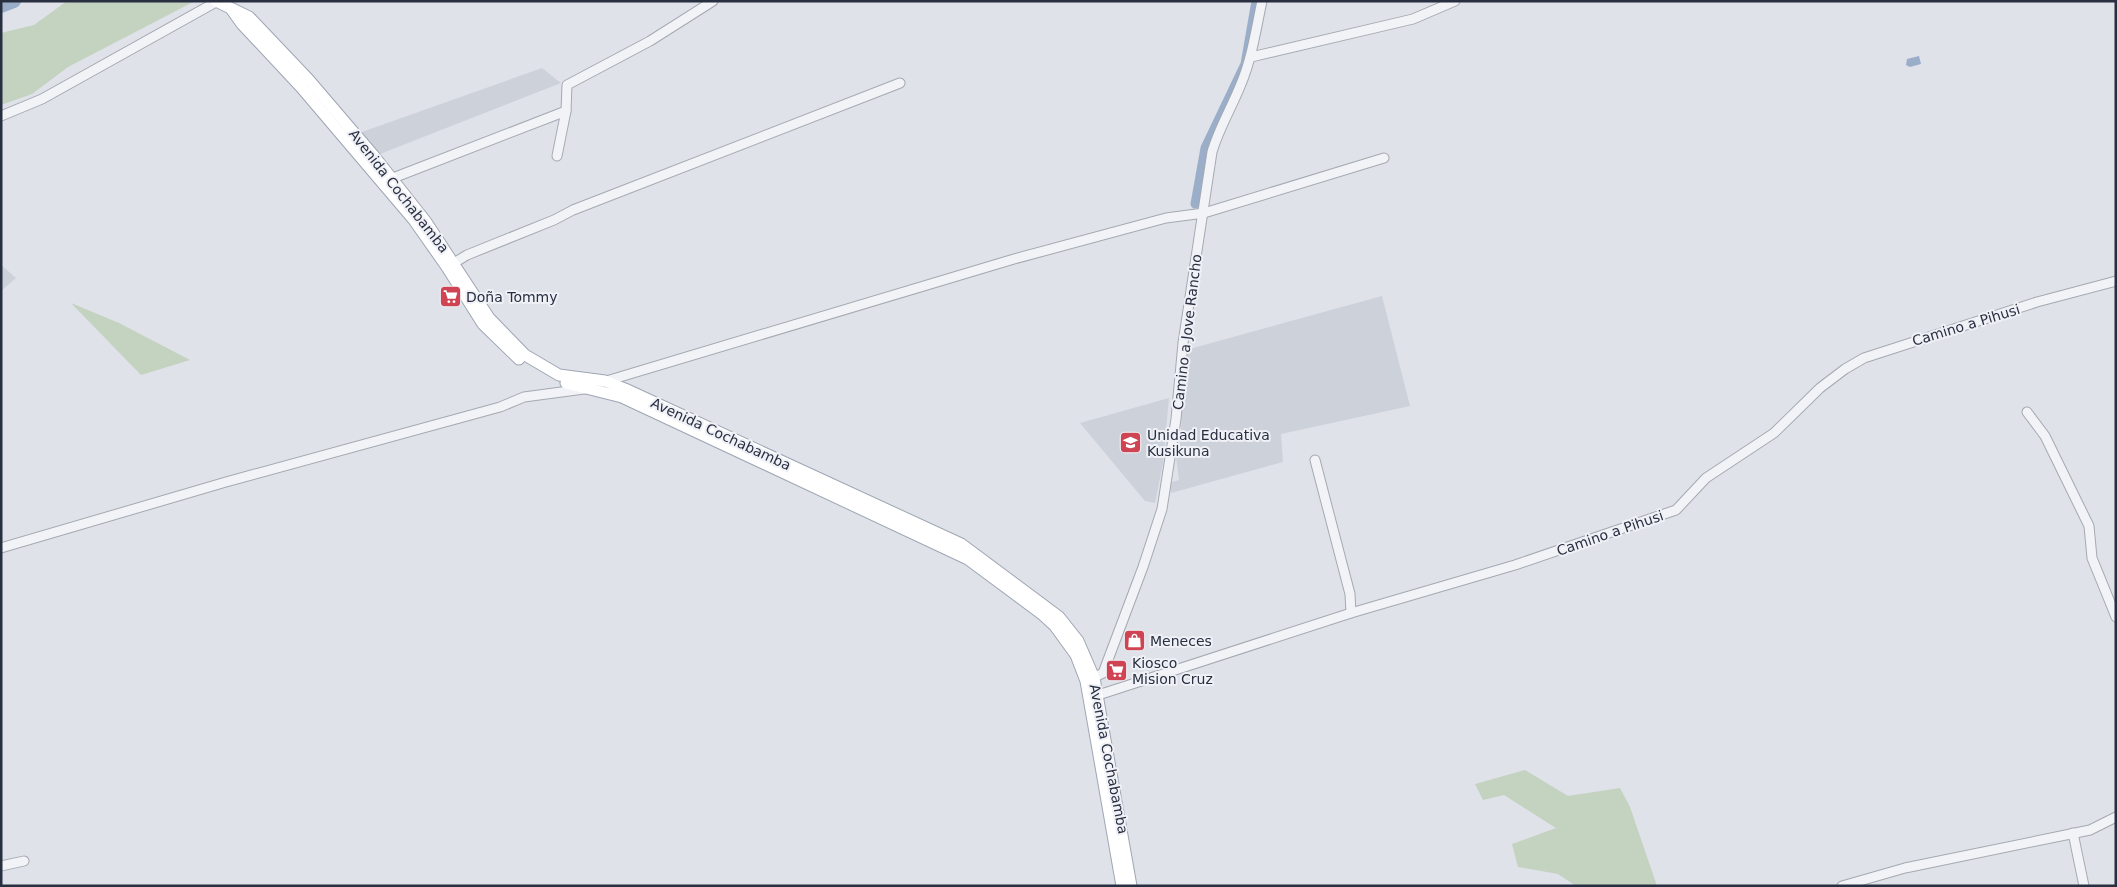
<svg xmlns="http://www.w3.org/2000/svg" width="2117" height="887" font-family="'DejaVu Sans',sans-serif">
  <rect width="100%" height="100%" fill="#dfe2e8"/>
  <g fill="#cdd1da">
    <path d="M542,68L561,83L380,154L362,132Z"/>
    <path d="M1,265L16,278L1,291Z"/>
    <path d="M1382,296L1410,406L1281,434L1283,462L1171,493L1169,483L1179,480L1175,449L1180,444L1186,350Z"/>
    <path d="M1169,398L1163,463L1155,503L1145,501L1080,423Z"/>
  </g>
  <g fill="#c4d2c0">
    <path d="M67,1H195L68,67L32,94L1,105V33L34,25Z"/>
    <path d="M71,303L119,323L190,360L141,375Z"/>
    <path d="M1525,770L1568,796L1620,788L1630,807L1657,886H1576L1558,874L1518,867L1512,844L1556,828L1504,795L1483,800L1475,784Z"/>
  </g>
  <path fill="#9aaec9" d="M1919,56L1921,64L1910,67L1906,65L1907,59Z"/>
  <g fill="none" stroke-linecap="round" stroke-linejoin="round">
    <path stroke="#9aaec9" stroke-width="9" d="M1195,204L1205,148L1245,64L1256,1"/>
    <path stroke="#9aaec9" stroke-width="14" d="M1,6L14,1"/>
    <defs>
      <g id="minor">
        <path d="M1251,57L1413,19L1455,1"/>
        <path d="M1,116L42,99L216,2"/>
        <path d="M557,156L566,111"/>
        <path d="M387,183L393,178L566,111L567,85L650,41L713,1"/>
        <path d="M449,266L467,255L554,220L573,210L900,83"/>
        <path d="M603,382L1014,259L1166,218L1204,213L1384,158"/>
        <path d="M2027,412L2045,436L2089,526L2092,558L2116,617"/>
        <path d="M1315,460L1350,594L1351,613"/>
        <path d="M1,548L226,482L500,407L524,397L584,389"/>
        <path d="M1089,680L1103,673L1143,567L1162,509L1176,419L1183,343L1212,152C1219,128 1232,107 1241,84C1252,58 1256,29 1262,1"/>
        <path d="M1092,697L1351,613L1515,565L1676,510L1706,478L1774,433L1820,388L1845,369L1864,358L2037,302L2116,281"/>
        <path d="M2073,833L2084,886"/>
        <path d="M1,866L24,861"/>
        <path d="M1842,886L1905,868L2090,830L2116,817"/>
      </g>
      <g id="major">
        <path d="M216,1L249,17L308,79L373,155L426,222L489,318L525,355L559,375L605,381L625,389L961,544L1059,617L1078,641L1094,678L1131,886"/>
        <path d="M232,10L242,24L301,87L414,220L447,267L483,324L519,359"/>
        <path d="M566,383L622,397L968,559L1042,614L1055,626L1076,655L1086,681L1122,886"/>
      </g>
    </defs>
    <use href="#minor" stroke="#a4a9b2" stroke-width="11"/>
    <use href="#major" stroke="#9ea6b4" stroke-width="13"/>
    <use href="#minor" stroke="#f2f3f7" stroke-width="9"/>
    <use href="#major" stroke="#fff" stroke-width="11"/>
  </g>
  <defs>
    <symbol id="supermarket-square" viewBox="-11 -11 22 22"><rect x="-9" y="-9" width="18" height="18" rx="4" fill="#cf4352" stroke="#eff1f6"/><path d="M-6-5.5h2.5l.6 2H6L4.5 2H-2.5L-4.4-4H-6ZM-1.5 3.2a1.3 1.3 0 1 0 .1 0ZM3 3.2a1.3 1.3 0 1 0 .1 0Z" fill="#fff"/></symbol>
    <symbol id="school-square" viewBox="-11 -11 22 22"><rect x="-9" y="-9" width="18" height="18" rx="4" fill="#cf4352" stroke="#eff1f6"/><path d="M0-5L7-2L0 1L-7-2ZM-4 1L0 2.5L4 1V4Q0 6-4 4Z" fill="#fff"/></symbol>
    <symbol id="shop-square" viewBox="-11 -11 22 22"><rect x="-9" y="-9" width="18" height="18" rx="4" fill="#cf4352" stroke="#eff1f6"/><path d="M-5-2.5h2.3a2.7 3.5 0 0 1 5.4 0H5L5.5 6h-11ZM-1.5-2.5h3a1.5 2.3 0 0 0-3 0Z" fill="#fff"/></symbol>
  </defs>
  <g fill-rule="evenodd">
    <use href="#supermarket-square" x="438" y="284" width="25" height="25"/>
    <use href="#school-square" x="1118" y="430" width="25" height="25"/>
    <use href="#shop-square" x="1122" y="628" width="25" height="25"/>
    <use href="#supermarket-square" x="1104" y="658" width="25" height="25"/>
  </g>
  <g text-anchor="middle" dominant-baseline="central" stroke-width="4" stroke-linejoin="round" paint-order="stroke">
    <g font-size="14" fill="#282f40" stroke="#eff1f6">
      <text transform="translate(399 191) rotate(52)">Avenida Cochabamba</text>
      <text transform="translate(1966 325) rotate(-17)">Camino a Pihusi</text>
      <text transform="translate(1187 332) rotate(-83)">Camino a Jove Rancho</text>
      <text transform="translate(721 434) rotate(25)">Avenida Cochabamba</text>
      <text transform="translate(1610 533) rotate(-19)">Camino a Pihusi</text>
      <text transform="translate(1109 759) rotate(79)">Avenida Cochabamba</text>
    </g>
    <g font-size="14" fill="#282f40" stroke="#eff1f6" text-anchor="start">
      <text x="466" y="297">Doña Tommy</text>
      <text x="1147" y="435">Unidad Educativa<tspan x="1147" dy="16">Kusikuna</tspan></text>
      <text x="1150" y="641">Meneces</text>
      <text x="1132" y="663">Kiosco<tspan x="1132" dy="16">Mision Cruz</tspan></text>
    </g>
  </g>
  <rect width="2117" height="887" fill="none" stroke="#282f40" stroke-width="5"/>
</svg>
